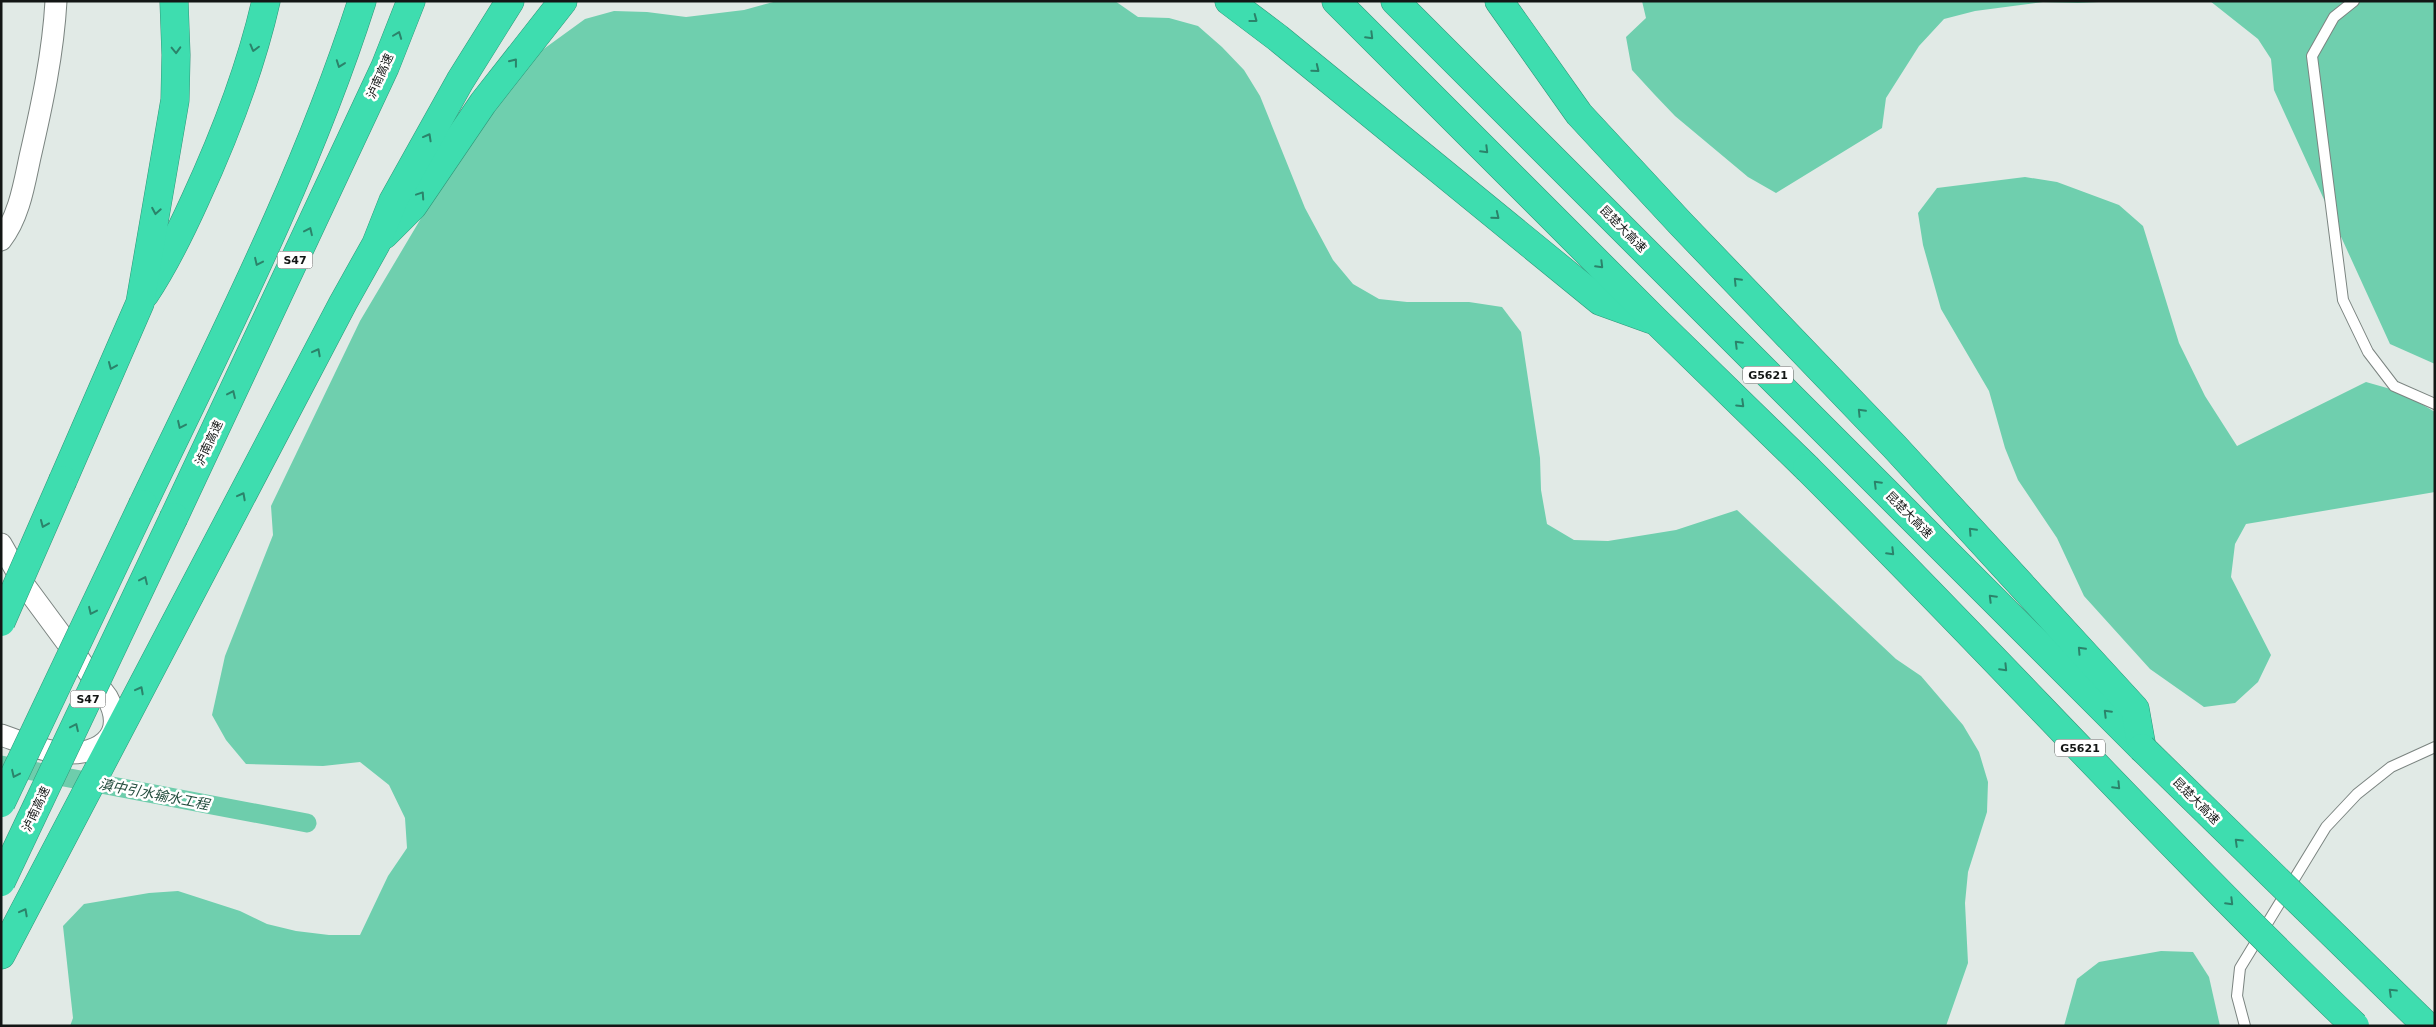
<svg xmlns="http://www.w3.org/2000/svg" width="2436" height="1027" font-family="'DejaVu Sans','Noto Sans SC',sans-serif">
  <rect width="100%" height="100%" fill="#e1eae6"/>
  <g fill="#6fcfae">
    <path d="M777,1H1115L1138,17L1169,18L1198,26L1222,47L1244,70L1260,96L1305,208L1333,260L1353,284L1379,299L1407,302H1469L1502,307L1521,332L1540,458L1541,490L1547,524L1574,540L1608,541L1676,530L1737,510L1896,659L1921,676L1963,725L1979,752L1988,782L1987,812L1968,872L1965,903L1968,963L1946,1026H70L73,1018L63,926L84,904L149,893L178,891L240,911L267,924L296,931L329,935H360L388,876L407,848L405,818L389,785L360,762L323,766L246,764L226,740L212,715L225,656L273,535L271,506L360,321L515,60L534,56L585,19L614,11L647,12L686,17L744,10Z"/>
    <path d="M1642,1H2119L2078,3L2043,2L1975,11L1944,19L1919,46L1886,98L1882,128L1776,193L1748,177L1675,116L1654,94L1632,70L1626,37L1646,18Z"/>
    <path d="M2210,1H2435V364L2390,344L2274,90L2271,59L2258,39Z"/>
    <path d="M2025,177L2057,182L2119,205L2143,226L2179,343L2205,396L2237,446L2366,382L2401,392L2435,412V492L2246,524L2235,544L2231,577L2271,655L2258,682L2235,703L2204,707L2150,669L2084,596L2057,538L2018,480L2005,448L1989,391L1941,309L1923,245L1918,213L1937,188Z"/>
    <path d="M2161,951L2193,952L2209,977L2220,1026H2064L2077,979L2099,962Z"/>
  </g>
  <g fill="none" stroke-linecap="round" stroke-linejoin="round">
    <path stroke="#6ecdac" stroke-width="19" d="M1,765L307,823"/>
    <defs>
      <g id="service">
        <path d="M2354,1L2334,17L2312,56L2343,300L2368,352L2394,386L2435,404"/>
        <path d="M2245,1026L2237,996L2240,968L2326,827L2357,794L2391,767L2435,747"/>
      </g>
      <g id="minor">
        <path d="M1,240C19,217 24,185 30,157C42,105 53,54 56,1"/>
        <path d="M1,544L25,586L107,697C130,738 95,758 57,752C38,750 19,741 1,735"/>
      </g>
      <g id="motorway">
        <path d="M1229,1L1278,38L1600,301L1650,319"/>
        <path d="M1336,1L1656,321L1807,468"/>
        <path d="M1395,1L2142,748"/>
        <path d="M1499,1L1579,114L1681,224L1894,446L2135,709L2142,748"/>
        <path d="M384,235L413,206L483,103L563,1"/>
        <path d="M145,294C165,264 180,233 195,200C225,135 250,71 266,1"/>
        <path d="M63,480L140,303L175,100L176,55L174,1"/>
        <path d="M143,504C222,339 306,176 362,1"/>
        <path d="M174,517L385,67L411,1"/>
        <path d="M1,955L343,303L376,244L393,201L460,81L510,1"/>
      </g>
    </defs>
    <use href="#service" stroke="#7b8480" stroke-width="12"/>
    <use href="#minor" stroke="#7b8480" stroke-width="23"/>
    <use href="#motorway" stroke="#2f9779" stroke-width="29"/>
    <use href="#service" stroke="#fff" stroke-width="10"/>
    <use href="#minor" stroke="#fff" stroke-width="21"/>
    <use href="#motorway" stroke="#3eddaf" stroke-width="28"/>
    <defs>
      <g id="motorway-bridge">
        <path d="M1807,468C1992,652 2167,846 2355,1026"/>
        <path d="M1,622L63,480"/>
        <path d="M2142,748L2427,1026"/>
        <path d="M1,803L143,504"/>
        <path d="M1,882L174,517"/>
      </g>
    </defs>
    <use href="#motorway-bridge" stroke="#2f9779" stroke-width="29" stroke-linecap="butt"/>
    <use href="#motorway-bridge" stroke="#3eddaf" stroke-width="28"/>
  </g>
  <defs><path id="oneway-chevron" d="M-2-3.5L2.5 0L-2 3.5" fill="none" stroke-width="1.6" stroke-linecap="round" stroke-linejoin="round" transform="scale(1.25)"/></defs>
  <g stroke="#2b836a">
    <use href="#oneway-chevron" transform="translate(1254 19) rotate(37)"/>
    <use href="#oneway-chevron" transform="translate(398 35) rotate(-69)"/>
    <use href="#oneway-chevron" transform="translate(1370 36) rotate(45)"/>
    <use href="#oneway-chevron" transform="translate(254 48) rotate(105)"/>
    <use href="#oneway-chevron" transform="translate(176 50) rotate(88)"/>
    <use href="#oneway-chevron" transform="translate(514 62) rotate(-52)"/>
    <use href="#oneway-chevron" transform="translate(340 64) rotate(110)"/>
    <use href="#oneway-chevron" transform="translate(1316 69) rotate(39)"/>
    <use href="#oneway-chevron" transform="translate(428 137) rotate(-61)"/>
    <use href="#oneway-chevron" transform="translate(1485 150) rotate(45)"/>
    <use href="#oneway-chevron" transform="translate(421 195) rotate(-56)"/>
    <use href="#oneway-chevron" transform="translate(156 211) rotate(100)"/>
    <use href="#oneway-chevron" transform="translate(1496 216) rotate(39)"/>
    <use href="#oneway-chevron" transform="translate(309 231) rotate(-65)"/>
    <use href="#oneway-chevron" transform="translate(258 262) rotate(115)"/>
    <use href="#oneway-chevron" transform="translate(1600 265) rotate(45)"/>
    <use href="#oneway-chevron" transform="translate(1737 281) rotate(-134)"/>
    <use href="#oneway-chevron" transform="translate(1738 344) rotate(-135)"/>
    <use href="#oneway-chevron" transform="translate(317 352) rotate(-62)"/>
    <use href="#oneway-chevron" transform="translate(112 366) rotate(113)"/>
    <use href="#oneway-chevron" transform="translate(232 394) rotate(-65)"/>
    <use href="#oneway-chevron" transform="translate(1741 404) rotate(44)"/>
    <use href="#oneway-chevron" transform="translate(1861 412) rotate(-134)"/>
    <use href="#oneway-chevron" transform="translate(181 425) rotate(115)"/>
    <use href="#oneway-chevron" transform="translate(1877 484) rotate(-135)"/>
    <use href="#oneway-chevron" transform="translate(242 496) rotate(-62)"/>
    <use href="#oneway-chevron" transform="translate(44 524) rotate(113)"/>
    <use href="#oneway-chevron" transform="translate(1972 531) rotate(-133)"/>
    <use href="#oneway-chevron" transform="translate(1891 552) rotate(45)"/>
    <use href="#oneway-chevron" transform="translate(144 580) rotate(-65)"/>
    <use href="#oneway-chevron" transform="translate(1992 598) rotate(-135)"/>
    <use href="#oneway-chevron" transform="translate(92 611) rotate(115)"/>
    <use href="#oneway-chevron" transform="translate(2081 650) rotate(-133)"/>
    <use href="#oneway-chevron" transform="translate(2004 668) rotate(46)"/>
    <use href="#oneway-chevron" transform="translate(140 690) rotate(-62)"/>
    <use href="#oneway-chevron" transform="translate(2107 713) rotate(-135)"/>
    <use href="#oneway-chevron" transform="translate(75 727) rotate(-65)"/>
    <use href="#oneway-chevron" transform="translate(15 774) rotate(115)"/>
    <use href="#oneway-chevron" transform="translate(2117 786) rotate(46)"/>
    <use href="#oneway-chevron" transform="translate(2238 842) rotate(-136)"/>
    <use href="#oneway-chevron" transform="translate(2230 902) rotate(45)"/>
    <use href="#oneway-chevron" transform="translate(24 912) rotate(-62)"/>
    <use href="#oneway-chevron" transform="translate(2392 992) rotate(-136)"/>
  </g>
  <g text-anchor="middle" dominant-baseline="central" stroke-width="5" stroke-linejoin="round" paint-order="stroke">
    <g fill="#fff" stroke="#5a5c5b" stroke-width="1">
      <rect x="277.5" y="251.5" width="35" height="17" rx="4"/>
      <rect x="1743" y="366.5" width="50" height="17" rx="4"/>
      <rect x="70.5" y="690.5" width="35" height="17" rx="4"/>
      <rect x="2055" y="739.5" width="50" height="17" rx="4"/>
    </g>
    <g font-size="11" font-weight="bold" fill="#131615">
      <text x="295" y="260">S47</text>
      <text x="1768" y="375">G5621</text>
      <text x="88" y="699">S47</text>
      <text x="2080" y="748">G5621</text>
    </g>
    <g font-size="12" fill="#131615" stroke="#fff">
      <text transform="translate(380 76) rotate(-66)">泸南高速</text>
      <text transform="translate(1623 229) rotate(45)">昆楚大高速</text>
      <text transform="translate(209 443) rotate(-65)">泸南高速</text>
      <text transform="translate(1909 515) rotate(45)">昆楚大高速</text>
      <text transform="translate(2196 801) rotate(45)">昆楚大高速</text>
      <text transform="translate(36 809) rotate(-65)">泸南高速</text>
    </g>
    <g font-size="14" font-style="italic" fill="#224c3d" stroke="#fff">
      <text transform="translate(154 794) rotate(11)">滇中引水输水工程</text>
    </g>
  </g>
  <rect width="2436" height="1027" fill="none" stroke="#131615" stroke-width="5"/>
</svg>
